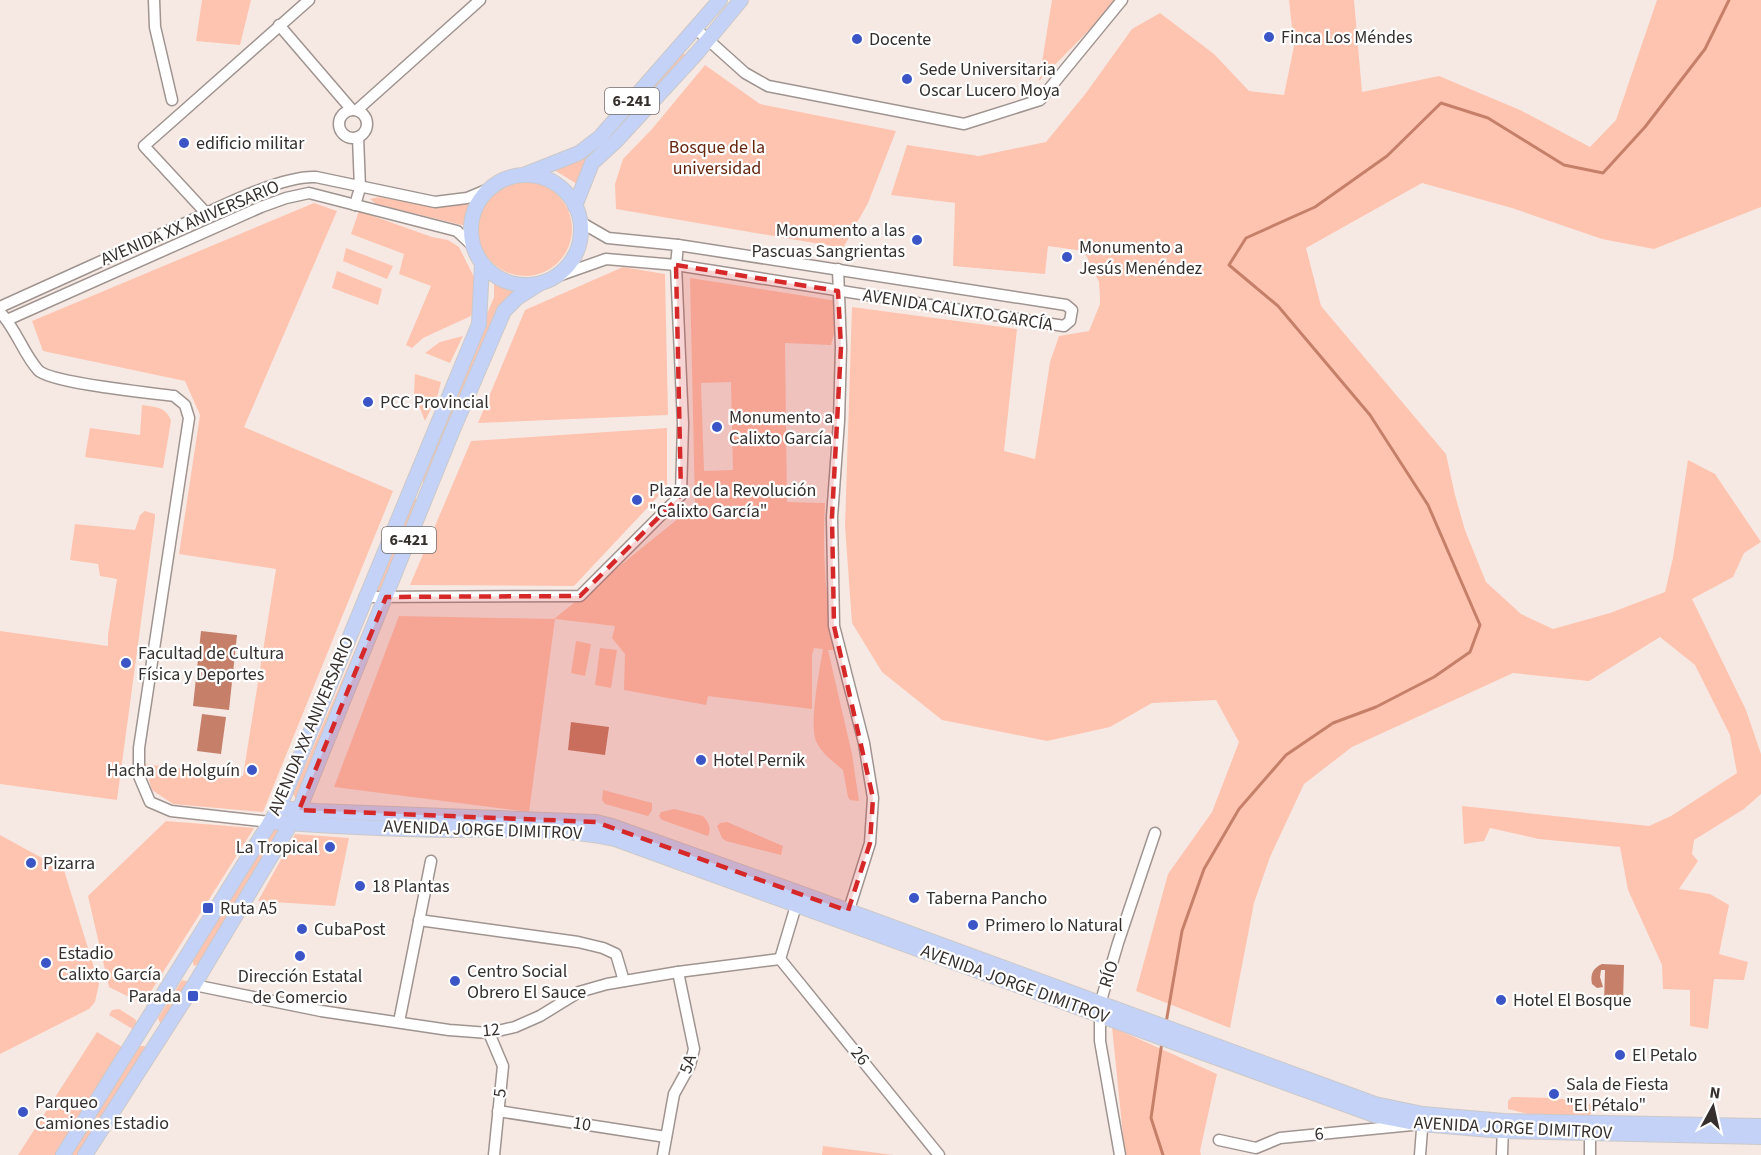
<svg xmlns="http://www.w3.org/2000/svg" width="1761" height="1155" font-family="'Source Sans 3',sans-serif">
  <rect width="100%" height="100%" fill="#f6e9e4"/>
  <g fill="#fec4b0" fill-rule="evenodd">
    <path d="M202,0H251L240,45L196,41Z"/>
    <path d="M1052,0H1114L1096,23L1039,81Z"/>
    <path d="M1289,0H1354L1362,92L1439,76L1520,110L1590,147L1616,120L1657,0H1761V207L1654,249L1602,239L1512,208L1422,183L1306,248L1321,306L1446,454L1455,495L1465,530L1486,582L1521,614L1553,629L1610,613L1665,592L1673,558L1688,460L1715,474L1761,542L1744,553L1733,577L1692,599L1746,710L1761,754V794L1744,809L1694,840L1692,854L1698,861L1679,889L1710,894L1729,905L1719,954L1748,962L1744,980L1714,979L1708,1029L1690,1026V990L1663,989L1662,965L1628,890L1620,847L1539,839L1490,828L1484,841L1464,844L1462,806L1649,826L1671,816L1737,773L1730,735L1695,665L1660,637L1589,681L1513,673L1352,747L1304,784L1270,857L1254,903L1230,1028L1136,991L1168,874L1212,812L1239,742L1216,700L1152,703L1110,727L1047,741L942,720L882,672L852,623L845,526L852,307L1017,329L1004,451L1035,459L1050,362L1059,336L1089,331L1100,304V299L1099,282L1084,251L1048,246L1045,274L953,266L955,203L891,195L907,145L979,156L1046,142L1086,93L1132,29L1160,13L1214,54L1249,91L1284,95L1294,46Z"/>
    <path d="M680,54H687L577,184L551,168L583,156Z"/>
    <path d="M705,65L760,104L896,131L868,203L843,248L616,209L615,184L623,159L652,129Z"/>
    <circle cx="525" cy="229" r="47"/>
    <path d="M379,197L437,207L469,204L466,226L376,204L370,199Z"/>
    <path d="M314,203L337,211L244,427L393,491L263,812L173,804L152,790L144,764L243,776L276,569L179,554L200,415L185,381L43,351L32,321Z"/>
    <path d="M359,211L432,237L448,240L459,247L478,285L476,303L471,316L423,338L412,348L406,345L431,286L399,274L404,254L351,234Z"/>
    <path d="M346,248L393,266L387,279L343,261Z"/>
    <path d="M623,267L665,274L668,415L478,423L525,310Z"/>
    <path d="M337,271L382,289L378,305L332,288Z"/>
    <path d="M690,278L843,302L831,345L785,343L787,502L825,503C823,537 824,570 828,604C830,619 835,634 837,650H828L852,754L859,801L850,800L848,797L843,770C834,762 823,755 817,743C808,729 820,667 823,649L814,648L812,655V709L708,696L706,705L624,690L625,654L612,638L615,626L555,619L529,812L334,787L399,616L554,619L695,505ZM731,382L733,470L704,471L701,383Z"/>
    <path d="M494,281L520,288L514,294L424,483L420,478L494,297Z"/>
    <path d="M463,336L450,363L425,353L440,342Z"/>
    <path d="M415,374L441,382L438,394L425,421L414,393Z"/>
    <path d="M142,405C155,407 167,407 171,421L163,468L85,457L90,428L140,435Z"/>
    <path d="M667,428V487L574,586L410,585L471,441Z"/>
    <path d="M412,499H417L418,504L383,590L379,592L377,586Z"/>
    <path d="M145,511L155,514V518L117,800L0,784V631L108,646V635L117,579L100,576L98,564L70,560L75,524L135,530L140,515Z"/>
    <path d="M374,614L300,797L296,799L293,794L370,615Z"/>
    <path d="M576,641L591,644L585,676L571,673Z"/>
    <path d="M600,648L617,650L611,688L595,685Z"/>
    <path d="M603,790L652,803V810L648,816L605,804L602,800Z"/>
    <path d="M674,809L703,816C708,822 712,828 708,836L662,820L659,816L661,812Z"/>
    <path d="M166,821L254,828L143,1004L109,987L88,896Z"/>
    <path d="M727,822L783,846L781,855L726,841L722,838L717,826L720,823Z"/>
    <path d="M274,828L278,829L279,832L199,964L194,966L192,959Z"/>
    <path d="M295,834L349,838L335,906L258,901Z"/>
    <path d="M0,835L64,870L99,984L95,1002L89,1009L0,1054Z"/>
    <path d="M182,980L189,982L164,1022L160,1023L158,1018Z"/>
    <path d="M119,1009L135,1019L138,1025L136,1031L109,1015L112,1010Z"/>
    <path d="M1112,1027L1217,1074L1200,1151L1201,1155H1125Z"/>
    <path d="M97,1032L122,1047L58,1155H18Z"/>
    <path d="M140,1046H145L144,1052L78,1155H70Z"/>
    <path d="M1512,1097L1554,1098L1588,1102L1593,1109L1589,1117L1528,1114L1508,1109V1101Z"/>
    <path d="M823,1146L894,1155H822Z"/>
  </g>
  <g fill="#c68069">
    <path d="M201,631L237,635L229,710L193,706Z"/>
    <path d="M202,714L226,717L221,754L197,751Z"/>
    <path d="M571,722L609,727L605,755L568,750Z"/>
    <path d="M1602,964L1624,965L1623,1003H1604L1605,970H1601L1600,977L1603,987L1597,988L1592,984C1590,974 1593,968 1602,964Z"/>
  </g>
  <g fill="none" stroke-linecap="round" stroke-linejoin="round">
    <g stroke="#c68069" stroke-width="3">
      <path d="M1166,1023L1182,931L1204,869L1239,809L1286,755L1333,723L1376,707L1434,677L1470,652L1480,625L1428,505L1370,415L1278,306L1229,265L1246,238L1315,207L1387,156L1441,103L1488,118L1564,165L1603,173L1645,127L1705,49L1729,0"/>
      <path d="M1162,1042L1151,1118L1163,1155"/>
    </g>
    <defs>
      <g id="minor">
        <path d="M154,0L155,27L172,100"/>
        <path d="M279,25L352,110"/>
        <path d="M696,29L745,73L768,86L964,124L1040,100L1122,0"/>
        <circle cx="353" cy="124" r="14"/>
        <path d="M357,110L480,0"/>
        <path d="M355,205L360,188L358,137"/>
        <path d="M206,213L144,146L309,0"/>
        <path d="M838,269L841,347L839,421L832,517L834,626L864,743L873,798L870,843L847,916"/>
        <path d="M555,277L606,259L676,265L1064,326L1070,321L1072,310L1066,305L678,245L608,238L582,223"/>
        <path d="M0,307C60,280 119,253 179,226C212,211 280,175 316,177L435,202L467,198L491,188"/>
        <path d="M0,312C16,329 23,353 38,370C50,383 151,393 174,396L185,405L189,418L139,748V776L150,802L171,811L270,822"/>
        <path d="M7,320L261,207L286,198L309,193L457,231L473,246"/>
        <path d="M365,597L580,596L681,495L683,424L676,265L678,245"/>
        <path d="M419,920L578,942L603,948L616,954L624,981"/>
        <path d="M780,959L939,1155"/>
        <path d="M780,959L798,899"/>
        <path d="M194,985L321,1011L449,1030L489,1033L515,1027L540,1016L579,992L607,984L678,972L780,959"/>
        <path d="M399,1022L431,861"/>
        <path d="M489,1033L503,1066L494,1155"/>
        <path d="M498,1111L666,1137"/>
        <path d="M1219,1140L1256,1148L1280,1138L1412,1125"/>
        <path d="M663,1155L674,1094L690,1065L694,1049L678,972"/>
        <path d="M1120,1155L1100,1041V1004L1118,943L1155,833"/>
        <path d="M1420,1155L1423,1117"/>
        <path d="M1502,1155L1503,1125"/>
        <path d="M1590,1155V1125"/>
      </g>
      <g id="major">
        <path d="M526,174L579,153L600,137L720,0"/>
        <circle cx="526" cy="230" r="55"/>
        <path d="M575,206L592,163L616,141L697,53L741,0"/>
        <path d="M279,808L316,811L596,822L612,826L800,893L1375,1104L1423,1114L1504,1121L1761,1126"/>
        <path d="M270,822C328,826 387,829 445,830C501,830 560,827 615,839L1374,1115L1421,1124L1502,1131L1761,1137"/>
        <path d="M63,1155L279,808L479,324L482,264"/>
        <path d="M85,1155L194,985L299,810L452,432L504,311L517,298L539,284"/>
      </g>
    </defs>
    <use href="#minor" stroke="#a09490" stroke-width="13"/>
    <use href="#major" stroke="#cac9c9" stroke-width="16"/>
    <use href="#minor" stroke="#fff" stroke-width="10"/>
    <use href="#major" stroke="#c5d2f8" stroke-width="14"/>
  </g>
  <path fill="#d62828" fill-opacity="0.2" stroke="#d62828" stroke-width="4.5" stroke-dasharray="12 8" stroke-linejoin="round" d="M676,265L838,291L841,347L832,517L834,626L873,798L870,843L848,911L596,822L299,810L386,597L580,596L681,495Z"/>
  <g fill="#3b55c7" stroke="#fff" stroke-width="2">
    <circle cx="1269" cy="37" r="6"/>
    <circle cx="857" cy="39" r="6"/>
    <circle cx="907" cy="79" r="6"/>
    <circle cx="184" cy="143" r="6"/>
    <circle cx="917" cy="240" r="6"/>
    <circle cx="1067" cy="257" r="6"/>
    <circle cx="368" cy="402" r="6"/>
    <circle cx="717" cy="427" r="6"/>
    <circle cx="637" cy="500" r="6"/>
    <circle cx="126" cy="663" r="6"/>
    <circle cx="701" cy="760" r="6"/>
    <circle cx="252" cy="770" r="6"/>
    <circle cx="330" cy="847" r="6"/>
    <circle cx="31" cy="863" r="6"/>
    <circle cx="360" cy="886" r="6"/>
    <circle cx="914" cy="898" r="6"/>
    <rect x="202" y="902" width="12" height="12" rx="3"/>
    <circle cx="973" cy="925" r="6"/>
    <circle cx="302" cy="929" r="6"/>
    <circle cx="300" cy="956" r="6"/>
    <circle cx="46" cy="963" r="6"/>
    <circle cx="455" cy="981" r="6"/>
    <rect x="187" y="990" width="12" height="12" rx="3"/>
    <circle cx="1501" cy="1000" r="6"/>
    <circle cx="1620" cy="1055" r="6"/>
    <circle cx="1554" cy="1094" r="6"/>
    <circle cx="23" cy="1112" r="6"/>
  </g>
  <g text-anchor="middle" dominant-baseline="central" stroke-width="4.5" stroke-linejoin="round" paint-order="stroke">
    <g fill="#fff" stroke="#726e6d" stroke-width="1.5">
      <rect x="605" y="88" width="54" height="26" rx="4.5"/>
      <rect x="382" y="527" width="54" height="26" rx="4.5"/>
    </g>
    <g font-size="16" font-weight="bold" fill="#35302e">
      <text x="632" y="101">6-241</text>
      <text x="409" y="540">6-421</text>
    </g>
    <g font-size="18" fill="#35302e" stroke="#fff" text-anchor="start">
      <text x="1281" y="37">Finca Los Méndes</text>
      <text x="869" y="39">Docente</text>
      <text x="919" y="69">Sede Universitaria<tspan x="919" dy="21">Oscar Lucero Moya</tspan></text>
      <text x="196" y="143">edificio militar</text>
      <text x="905" y="230" text-anchor="end">Monumento a las<tspan x="905" dy="21">Pascuas Sangrientas</tspan></text>
      <text x="1079" y="247">Monumento a<tspan x="1079" dy="21">Jesús Menéndez</tspan></text>
      <text x="380" y="402">PCC Provincial</text>
      <text x="729" y="417">Monumento a<tspan x="729" dy="21">Calixto García</tspan></text>
      <text x="649" y="490">Plaza de la Revolución<tspan x="649" dy="21">"Calixto García"</tspan></text>
      <text x="138" y="653">Facultad de Cultura<tspan x="138" dy="21">Física y Deportes</tspan></text>
      <text x="713" y="760">Hotel Pernik</text>
      <text x="240" y="770" text-anchor="end">Hacha de Holguín</text>
      <text x="318" y="847" text-anchor="end">La Tropical</text>
      <text x="43" y="863">Pizarra</text>
      <text x="372" y="886">18 Plantas</text>
      <text x="926" y="898">Taberna Pancho</text>
      <text x="220" y="908">Ruta A5</text>
      <text x="985" y="925">Primero lo Natural</text>
      <text x="314" y="929">CubaPost</text>
      <text x="58" y="953">Estadio<tspan x="58" dy="21">Calixto García</tspan></text>
      <text x="467" y="971">Centro Social<tspan x="467" dy="21">Obrero El Sauce</tspan></text>
      <text x="300" y="976" text-anchor="middle">Dirección Estatal<tspan x="300" dy="21">de Comercio</tspan></text>
      <text x="181" y="996" text-anchor="end">Parada</text>
      <text x="1513" y="1000">Hotel El Bosque</text>
      <text x="1632" y="1055">El Petalo</text>
      <text x="1566" y="1084">Sala de Fiesta<tspan x="1566" dy="21">"El Pétalo"</tspan></text>
      <text x="35" y="1102">Parqueo<tspan x="35" dy="21">Camiones Estadio</tspan></text>
    </g>
    <g font-size="18" fill="#65250d" stroke="#fff">
      <text x="717" y="147">Bosque de la<tspan x="717" dy="21">universidad</tspan></text>
    </g>
    <g font-size="18" fill="#35302e" stroke="#fff">
      <text transform="translate(190 223) rotate(-23)">AVENIDA XX ANIVERSARIO</text>
      <text transform="translate(958 310) rotate(9)">AVENIDA CALIXTO GARCÍA</text>
      <text transform="translate(311 726) rotate(-67)">AVENIDA XX ANIVERSARIO</text>
      <text transform="translate(483 830) rotate(2)">AVENIDA JORGE DIMITROV</text>
      <text transform="translate(1109 974) rotate(-73)">RÍO</text>
      <text transform="translate(1015 984) rotate(20)">AVENIDA JORGE DIMITROV</text>
      <text transform="translate(491 1030) rotate(-6)">12</text>
      <text transform="translate(860 1056) rotate(51)">26</text>
      <text transform="translate(688 1064) rotate(-70)">5A</text>
      <text transform="translate(500 1093) rotate(-84)">5</text>
      <text transform="translate(582 1124) rotate(9)">10</text>
      <text transform="translate(1513 1128) rotate(3)">AVENIDA JORGE DIMITROV</text>
      <text transform="translate(1319 1134) rotate(-6)">6</text>
    </g>
  </g>
  <g transform="translate(1713 1107) rotate(8)" stroke="#ffffff" stroke-width="4.5" paint-order="stroke">
  <path d="M0-4.5L10 22L0 15L-10 22Z" fill="#35302e"/>
  <text y="-9" font-size="16" font-weight="bold" text-anchor="middle" fill="#35302e">N</text>
  </g>
</svg>
